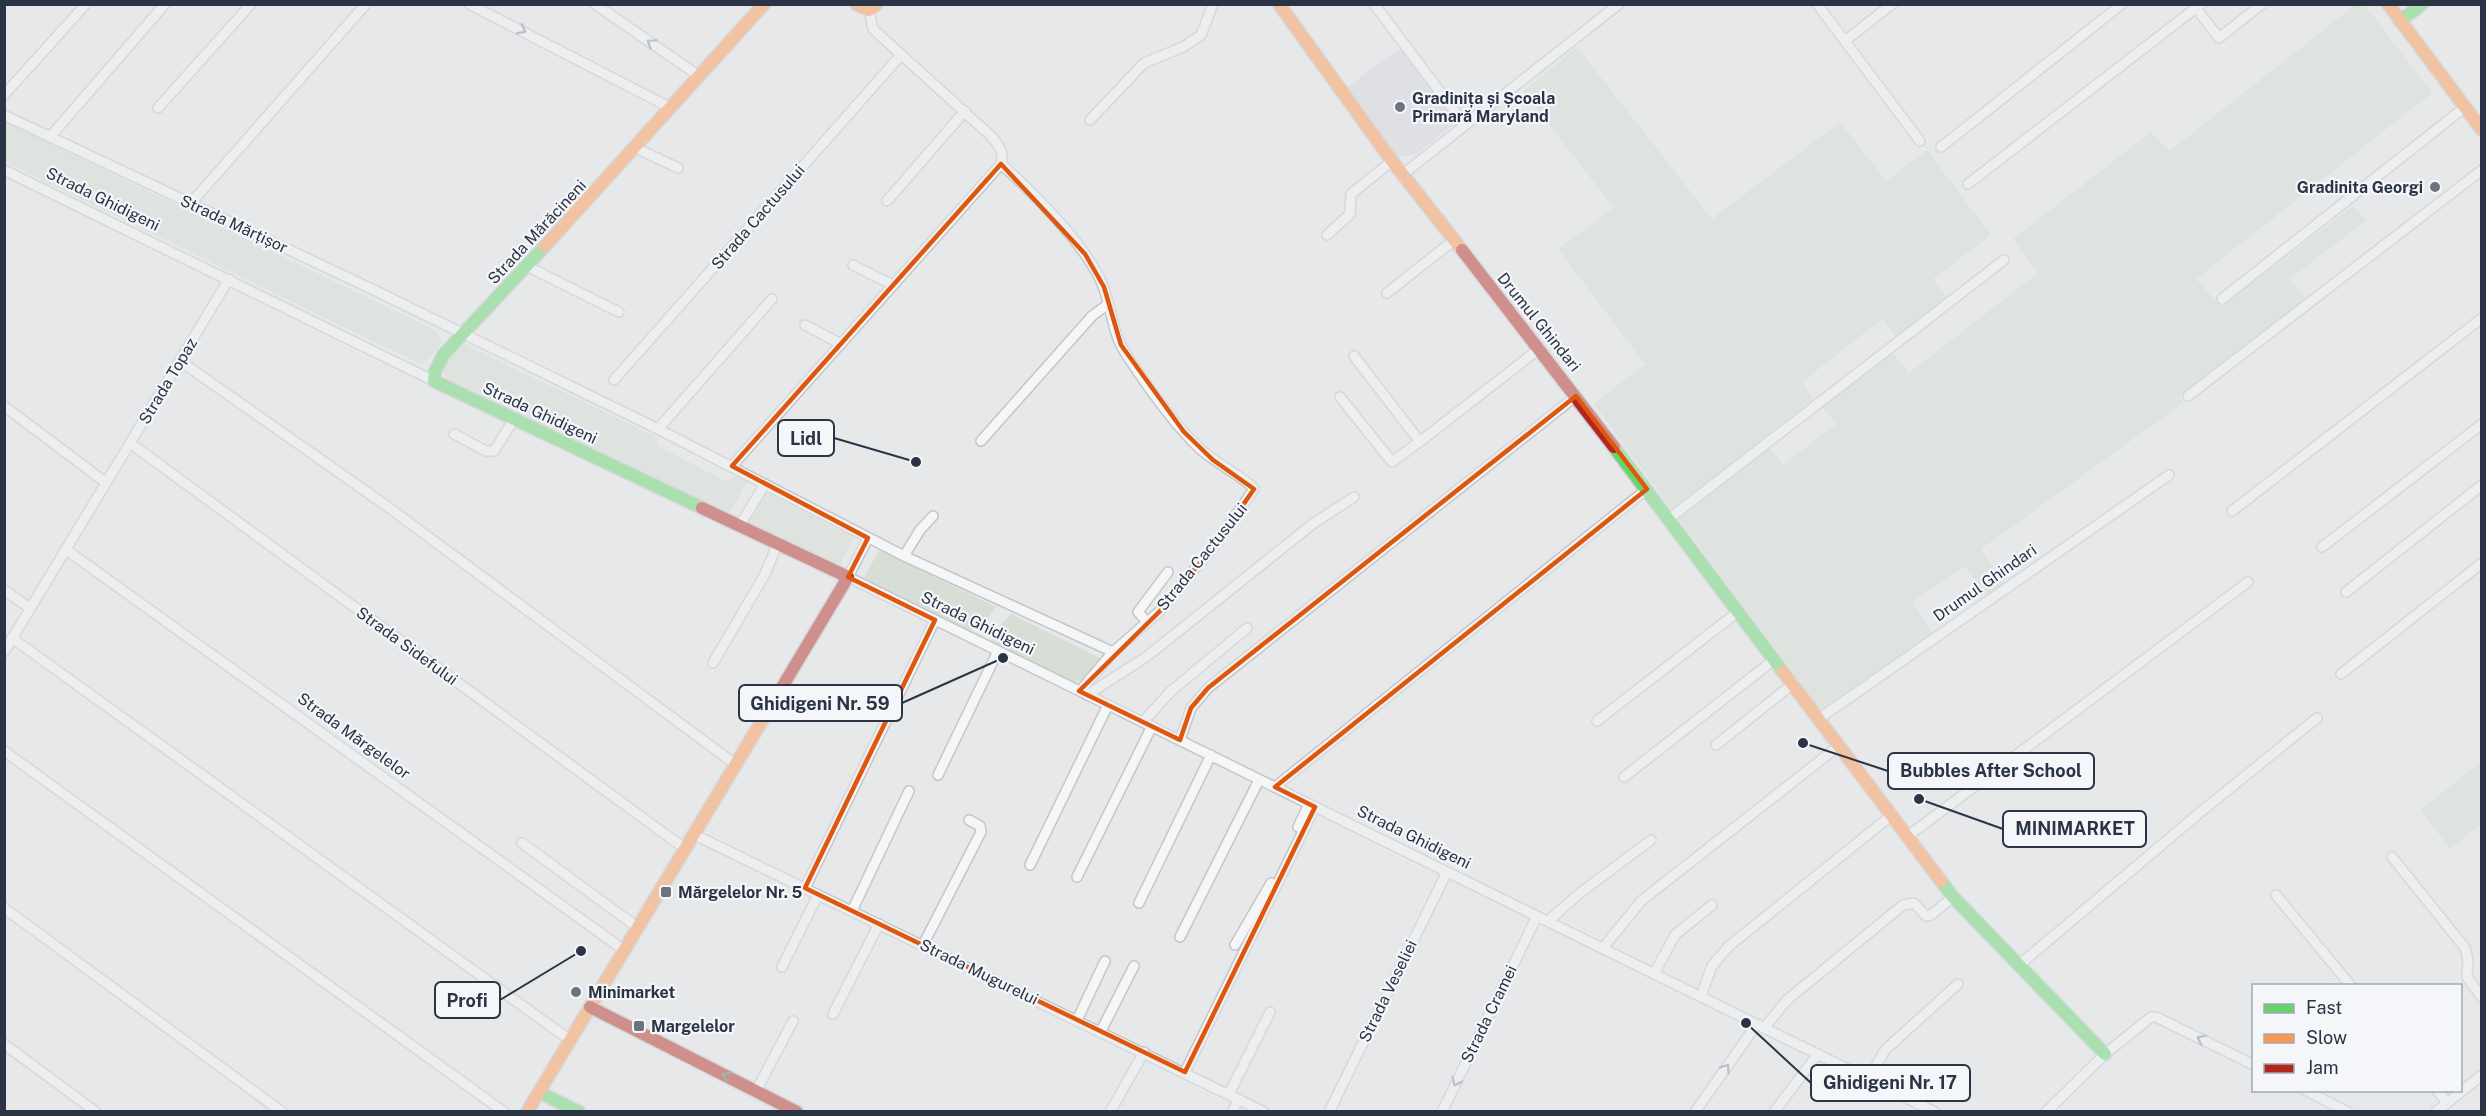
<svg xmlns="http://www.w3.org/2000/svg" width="2486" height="1116" font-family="'Public Sans',sans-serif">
  <rect width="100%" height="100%" fill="#e6e8ea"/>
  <path fill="#d4d7dd" d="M1401,48L1457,123L1417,153L1400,157L1391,155L1343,90Z"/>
  <g fill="#d6ded6">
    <path d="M2355,5H2365L2432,93L2196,279L2221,307L2353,206L2367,220L2289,279L2307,299L2179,397L2183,403L1981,549L2004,583L1986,596L1965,566L1912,602L1933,633L1821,710L1594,404L1645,364L1558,249L1614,208L1523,91L1577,47L1712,219L1840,122L1886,181L1927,150L1991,235L1933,279L1946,297L1896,337L1883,318L1802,382L1813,399L1763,438L1783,465L1836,424L1821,406L1892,352L1909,373L2038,273L2013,239L2151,132L2170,151Z"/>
    <path d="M4,121L436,331L442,342L430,358L420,364L5,162Z"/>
    <path d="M462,343L656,437L658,446L726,481L735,476L747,482L729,514L447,381C438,365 451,354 462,343Z"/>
    <path d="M765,492L852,536L853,539L840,565L835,566L751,524V518Z"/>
    <path d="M879,550L996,607L980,629L970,630L864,578Z"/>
    <path d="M1011,614L1102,659L1085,679L1073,682L992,641V634Z"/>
    <path d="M2481,762V824L2450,849L2421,810Z"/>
  </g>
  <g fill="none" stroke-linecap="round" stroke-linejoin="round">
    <defs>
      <g id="street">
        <path d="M469,4L671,108"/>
        <path d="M595,4L699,76"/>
        <path d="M1374,4L1465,125"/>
        <path d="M1817,4L1920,141"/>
        <path d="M2196,8L2219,38L2262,4"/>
        <path d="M1845,41L1892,4"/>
        <path d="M4,95L86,4"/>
        <path d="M158,108L251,4"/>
        <path d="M4,115L376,291L658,429L904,556L1113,652"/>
        <path d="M1090,120L1144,63L1183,47L1201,35L1213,4"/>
        <path d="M50,137L165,4"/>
        <path d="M1941,147L2122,4"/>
        <path d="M636,148L678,168"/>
        <path d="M1001,164C1032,191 1081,241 1099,277C1112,302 1110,330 1126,354C1145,383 1175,425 1199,448C1212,461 1246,478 1254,489L1218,541L1160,611L1113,652L1080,691"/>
        <path d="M4,170L434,381"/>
        <path d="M1402,175L1619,4"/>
        <path d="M1968,184L2201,4"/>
        <path d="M887,201L965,111"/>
        <path d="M191,203L366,4"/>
        <path d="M1327,235L1350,214L1351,194L1392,161"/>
        <path d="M853,265L893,285"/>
        <path d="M527,266L619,312"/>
        <path d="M1387,293L1453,241"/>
        <path d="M2222,299L2465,107"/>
        <path d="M805,325L841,344"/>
        <path d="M1354,356L1417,438L1422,440L1539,349"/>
        <path d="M180,361L384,504L735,764"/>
        <path d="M614,380L901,55"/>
        <path d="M2188,396L2482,170"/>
        <path d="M1340,397L1392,462L1422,440"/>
        <path d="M4,406L105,482"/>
        <path d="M658,429L772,299"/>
        <path d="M454,434L486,451H494L514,419"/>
        <path d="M981,441L1092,316L1108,304"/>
        <path d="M130,443L684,848"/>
        <path d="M732,466L1001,164C1005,152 998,145 992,137L873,29L869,10"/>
        <path d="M2232,511L2482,318"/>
        <path d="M1670,518L2004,260"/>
        <path d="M740,525L765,484"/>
        <path d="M868,538L848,577L1935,1112"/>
        <path d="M2322,547L2482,424"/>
        <path d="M65,549L624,950"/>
        <path d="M904,556L920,530L933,516"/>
        <path d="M4,590L30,608"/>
        <path d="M2346,592L2482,485"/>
        <path d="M1147,622L1138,612L1168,572"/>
        <path d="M12,638L570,1040"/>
        <path d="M4,652L229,279"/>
        <path d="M713,663L765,574L778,543"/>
        <path d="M2341,674L2482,563"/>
        <path d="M1087,695L1146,657L1314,523L1354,497"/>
        <path d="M1820,718L2169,475"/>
        <path d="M1597,721L1739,611"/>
        <path d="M1143,722L1170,692L1247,628"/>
        <path d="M1180,740L1191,708L1208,688L1576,396"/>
        <path d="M1716,745L1794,683"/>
        <path d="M4,751L504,1112"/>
        <path d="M938,775L998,651"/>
        <path d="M1624,777L1775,659"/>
        <path d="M1275,787L1647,489"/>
        <path d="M1298,827L1309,804"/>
        <path d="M693,834L1264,1112"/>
        <path d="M1908,836L2248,582"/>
        <path d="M522,843L637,927"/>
        <path d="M2392,857L2465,948L2468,960L2467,977L2482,998"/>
        <path d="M1030,865L1108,705"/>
        <path d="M1077,877L1152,726"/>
        <path d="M805,888L935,620"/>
        <path d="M2276,895L2351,986"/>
        <path d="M1139,903L1211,755"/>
        <path d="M4,908L282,1112"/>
        <path d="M852,911L909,791"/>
        <path d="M1548,921L1580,893L1651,840"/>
        <path d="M1180,937L1259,780"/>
        <path d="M923,945L981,832L980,826L969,820"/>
        <path d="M1235,945L1271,883"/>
        <path d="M1603,948L1641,901L1840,745"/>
        <path d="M2018,966L2203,810L2317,718"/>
        <path d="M782,967L818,895"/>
        <path d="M1654,974L1675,935L1712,905"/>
        <path d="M1701,996L1712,966L1729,946L1892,815"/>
        <path d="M833,1014L879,924"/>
        <path d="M1077,1020L1105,961"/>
        <path d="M1764,1028L1787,1000L1903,905L1914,903L1926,916L1931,915L1953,897"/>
        <path d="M1101,1031L1134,966"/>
        <path d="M4,1044L96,1112"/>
        <path d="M1185,1072L1315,807"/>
        <path d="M1869,1079L1885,1050L1958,984"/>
        <path d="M2305,1090L2348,1112"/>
        <path d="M2437,1090L2447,1103"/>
        <path d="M756,1091L793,1021"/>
        <path d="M1229,1094L1270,1012"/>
        <path d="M1110,1112L1144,1052"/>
        <path d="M1232,1112L1239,1099"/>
        <path d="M1329,1112L1447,872"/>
        <path d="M1442,1112L1537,916"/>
        <path d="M1695,1112L1757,1024"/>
        <path d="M1774,1112L1818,1054"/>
        <path d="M2046,1112L2105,1054L2151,1017H2156L2254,1065"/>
        <path d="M2436,1112L2482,1075"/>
      </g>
      <g id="fast">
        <path d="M2400,21L2422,4"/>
        <path d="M545,246L444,354L435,371L434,381L702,508"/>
        <path d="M1614,447L1783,672"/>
        <path d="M1941,881L1953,897L2105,1054"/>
        <path d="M539,1092L579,1112"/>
      </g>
      <g id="slow">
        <path d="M856,4L869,10L877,4"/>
        <path d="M1279,4L1392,161L1462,250"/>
        <path d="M2388,4L2482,130"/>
        <path d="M545,246L764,4"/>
        <path d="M1783,672L1941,881"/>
        <path d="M527,1112L772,704"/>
      </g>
      <g id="jam">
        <path d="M1462,250L1614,447"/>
        <path d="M702,508L848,577L772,704"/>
        <path d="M590,1007L797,1112"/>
      </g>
    </defs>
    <use href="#street" stroke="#c4c6c8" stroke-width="12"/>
    <use href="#fast" stroke="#c4c6c8" stroke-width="15"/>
    <use href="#slow" stroke="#c4c6c8" stroke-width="15"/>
    <use href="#jam" stroke="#c4c6c8" stroke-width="15"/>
    <use href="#street" stroke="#f5f6f7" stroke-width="9"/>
    <use href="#fast" stroke="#63d668" stroke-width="12"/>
    <use href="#slow" stroke="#ff974d" stroke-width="12"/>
    <use href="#jam" stroke="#b3261e" stroke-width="12"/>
  </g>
  <defs><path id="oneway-chevron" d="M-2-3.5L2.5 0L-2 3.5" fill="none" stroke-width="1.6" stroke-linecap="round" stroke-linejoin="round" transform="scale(1.5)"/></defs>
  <g stroke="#90959e">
    <use href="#oneway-chevron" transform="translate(522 30) rotate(27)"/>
    <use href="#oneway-chevron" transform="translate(651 43) rotate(-146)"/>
    <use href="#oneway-chevron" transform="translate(2201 1039) rotate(-154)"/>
    <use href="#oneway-chevron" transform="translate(1726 1068) rotate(-54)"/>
    <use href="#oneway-chevron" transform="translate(1456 1082) rotate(116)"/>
  </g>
  <use stroke="#447d55" href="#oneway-chevron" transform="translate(726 1076) rotate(-153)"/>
  <path d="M0 0H2486V1116H0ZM1001,164L1085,254L1104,287L1121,345L1184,432L1213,460L1254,489L1218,541L1160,611L1079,691L1180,740L1191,708L1208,688L1576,396L1647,489L1275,787L1315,807L1185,1072L805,888L935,620L848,577L868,538L732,466Z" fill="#e6e8ea" fill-opacity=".55" fill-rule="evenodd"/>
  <path fill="none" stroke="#df570f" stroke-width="4.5" stroke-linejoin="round" d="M1001,164L1085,254L1104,287L1121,345L1184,432L1213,460L1254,489L1218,541L1160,611L1079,691L1180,740L1191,708L1208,688L1576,396L1647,489L1275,787L1315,807L1185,1072L805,888L935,620L848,577L868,538L732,466Z"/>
  <g fill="#6c737f" stroke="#f4f6f9" stroke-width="2">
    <circle cx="1400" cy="107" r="6"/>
    <circle cx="2435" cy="187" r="6"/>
    <rect x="660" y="886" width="12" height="12" rx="3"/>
    <circle cx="576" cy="992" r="6"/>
    <rect x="633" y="1020" width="12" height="12" rx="3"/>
  </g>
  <g text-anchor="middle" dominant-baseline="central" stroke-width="4.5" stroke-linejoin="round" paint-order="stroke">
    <g font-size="16" font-weight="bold" fill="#2b3445" stroke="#f4f6f9" text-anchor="start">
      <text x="1412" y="98">Gradinița și Școala<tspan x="1412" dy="18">Primară Maryland</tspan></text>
      <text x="2423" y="187" text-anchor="end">Gradinita Georgi</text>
      <text x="678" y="892">Mărgelelor Nr. 5</text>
      <text x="588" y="992">Minimarket</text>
      <text x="651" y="1026">Margelelor</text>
    </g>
    <g font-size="16" fill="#2b3445" stroke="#f4f6f9">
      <text transform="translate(103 199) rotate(26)">Strada Ghidigeni</text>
      <text transform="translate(758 217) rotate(-49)">Strada Cactusului</text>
      <text transform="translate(234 224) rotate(25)">Strada Mărțișor</text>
      <text transform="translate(537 232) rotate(-47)">Strada Mărăcineni</text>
      <text transform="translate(1539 322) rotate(51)">Drumul Ghindari</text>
      <text transform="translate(168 381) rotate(-59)">Strada Topaz</text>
      <text transform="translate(540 413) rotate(25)">Strada Ghidigeni</text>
      <text transform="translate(1202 557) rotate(-51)">Strada Cactusului</text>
      <text transform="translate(1985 583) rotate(-35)">Drumul Ghindari</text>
      <text transform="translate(978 623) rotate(26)">Strada Ghidigeni</text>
      <text transform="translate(407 646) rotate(36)">Strada Sidefului</text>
      <text transform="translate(354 736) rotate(36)">Strada Mărgelelor</text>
      <text transform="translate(1414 837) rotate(26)">Strada Ghidigeni</text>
      <text transform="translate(979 972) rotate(26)">Strada Mugurelui</text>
      <text transform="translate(1388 991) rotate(-64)">Strada Veseliei</text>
      <text transform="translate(1489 1014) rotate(-64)">Strada Cramei</text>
    </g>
  </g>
  <path fill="none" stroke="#2b3445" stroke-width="2" d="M916 462L834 438M1003 658L902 703M1803 743L1888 771M1919 799L2003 829M581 951L500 1000M1746 1023L1811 1083"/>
  <g fill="#2b3445" stroke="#f4f6f9" stroke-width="2">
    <circle cx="916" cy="462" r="6"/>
    <circle cx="1003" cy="658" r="6"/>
    <circle cx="1803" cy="743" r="6"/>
    <circle cx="1919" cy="799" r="6"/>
    <circle cx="581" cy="951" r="6"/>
    <circle cx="1746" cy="1023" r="6"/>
  </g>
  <g fill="#f4f6f9" stroke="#2b3445" stroke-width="2">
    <rect x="778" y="420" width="56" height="36" rx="6"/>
    <rect x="739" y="685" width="163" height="36" rx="6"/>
    <rect x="1888" y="753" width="206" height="36" rx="6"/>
    <rect x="2003" y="811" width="143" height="36" rx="6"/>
    <rect x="435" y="982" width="65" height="36" rx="6"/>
    <rect x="1811" y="1065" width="159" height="36" rx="6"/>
  </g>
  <g font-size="18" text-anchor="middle" font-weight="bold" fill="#2b3445">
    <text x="806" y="445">Lidl</text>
    <text x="820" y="710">Ghidigeni Nr. 59</text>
    <text x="1991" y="777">Bubbles After School</text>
    <text x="2075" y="835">MINIMARKET</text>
    <text x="467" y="1007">Profi</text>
    <text x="1890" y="1089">Ghidigeni Nr. 17</text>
  </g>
  <rect width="2486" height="1116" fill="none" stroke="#2b3445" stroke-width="12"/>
  <rect x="2252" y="984" width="210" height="108" fill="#f4f6f9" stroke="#a4a8b1" stroke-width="1.5"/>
  <rect x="2264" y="1004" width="30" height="9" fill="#63d668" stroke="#a4a8b1" stroke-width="1.5"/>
  <text x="2306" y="1014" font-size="18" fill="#2b3445">Fast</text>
  <rect x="2264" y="1034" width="30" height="9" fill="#ff974d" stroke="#a4a8b1" stroke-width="1.5"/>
  <text x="2306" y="1044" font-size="18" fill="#2b3445">Slow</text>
  <rect x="2264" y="1064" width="30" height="9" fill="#b3261e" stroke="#a4a8b1" stroke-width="1.5"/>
  <text x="2306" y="1074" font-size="18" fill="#2b3445">Jam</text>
</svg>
